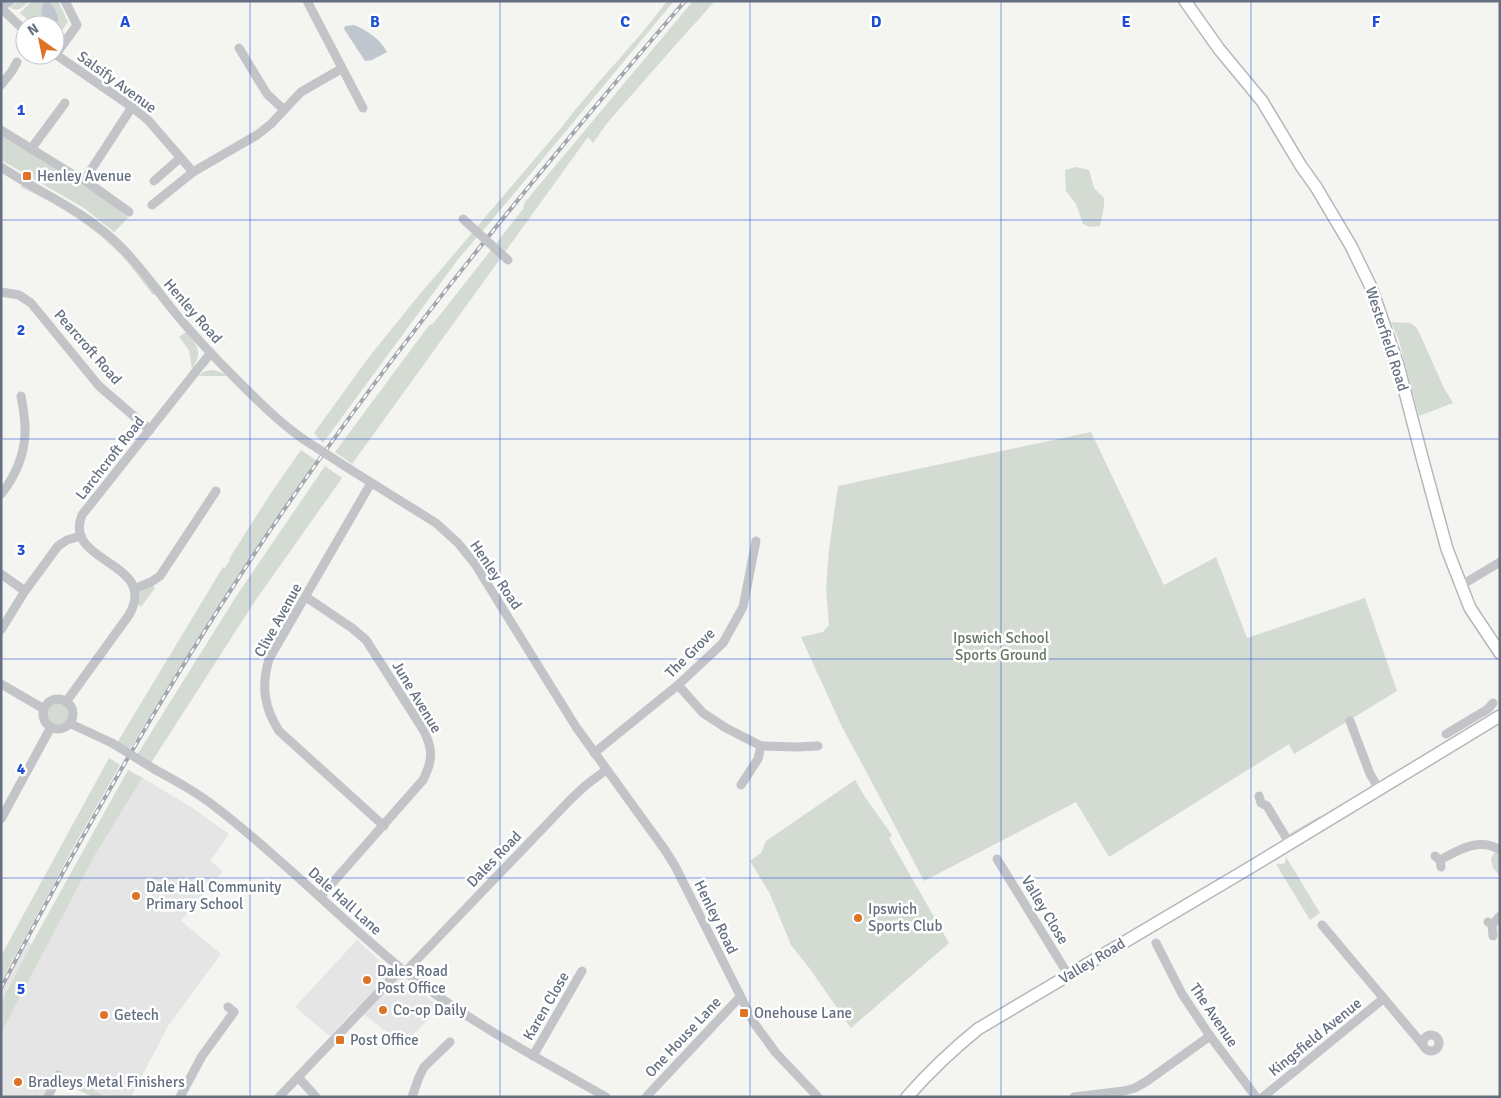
<svg xmlns="http://www.w3.org/2000/svg" width="1501" height="1098" font-family="Signika,sans-serif">
  <rect width="100%" height="100%" fill="#f4f4f0"/>
  <g fill="#e4e5e4">
    <path d="M138,775L191,807L229,834L210,861L223,871L181,921L221,954L168,1026L131,1097H106L71,1078H66L60,1082L52,1097H1V987L24,940L44,951L94,849Z"/>
    <path d="M357,940L383,964L440,1007L403,1045L356,1008L330,1036L295,1007Z"/>
  </g>
  <g fill="#d4dbd2">
    <path d="M19,1H29C24,7 17,13 10,7Z"/>
    <path d="M32,1H58L68,22L55,40V25H34L20,13Z"/>
    <path d="M667,1H674L487,226L459,258L323,443L314,433L369,357L415,300L561,128C594,84 634,46 667,1Z"/>
    <path d="M693,1H715L671,50L608,122L593,143L588,137L352,464L335,452L430,324L432,325L524,208L523,207L525,202Z"/>
    <path d="M1,133C44,159 90,184 128,218L114,232L84,208L1,160Z"/>
    <path d="M1076,167L1089,170L1094,188L1104,198V206L1100,226L1090,227L1083,224L1076,204L1066,191L1065,170Z"/>
    <path d="M21,185C51,197 81,217 106,238C125,254 140,275 155,294L153,295C143,282 133,268 122,256C93,226 59,205 21,187Z"/>
    <path d="M1391,322L1410,323L1417,328L1444,388L1453,403L1419,416L1399,341Z"/>
    <path d="M186,332C198,345 203,353 192,369L189,350L179,337Z"/>
    <path d="M212,370L221,372L227,376H198L205,371Z"/>
    <path d="M1091,432L1164,585L1216,557L1247,638L1365,598L1397,691L1294,754L1289,744L1109,857L1076,802L924,881L867,773L842,727L801,637L823,632L829,625L826,589L829,549L838,486Z"/>
    <path d="M301,450L317,461L222,600L129,750L117,743L223,567L225,568L230,560L229,559L271,493Z"/>
    <path d="M325,466L342,478L255,601L151,763L137,755L237,595Z"/>
    <path d="M152,585L155,588L141,607L138,604L140,592Z"/>
    <circle cx="58" cy="714" r="11"/>
    <path d="M109,758L120,765L74,846L1,982V956Z"/>
    <path d="M128,770L142,778L93,858L1,1033V1003L37,934Z"/>
    <path d="M855,780L865,797L892,835L889,838L949,943L851,1028L810,969L791,945L770,894L750,861L761,853L766,841Z"/>
    <path d="M1320,816V819L1292,836L1289,834Z"/>
    <path d="M1495,852L1500,854V876L1493,868L1491,858Z"/>
    <path d="M1286,857L1320,913L1310,920L1276,864H1282L1285,863Z"/>
    <path d="M66,1078H71L106,1097H89V1095L64,1084L67,1080Z"/>
  </g>
  <g fill="#bfc6cd">
    <path d="M45,2H48C54,6 58,14 58,21L56,24H52C44,21 37,10 45,2Z"/>
    <path d="M354,25C368,31 380,39 387,52L372,60L365,61L344,29L345,26Z"/>
  </g>
  <g fill="none" stroke-linecap="round" stroke-linejoin="round">
    <defs>
      <g id="major">
        <path d="M1185,1L1219,49L1262,101L1301,166L1316,187L1351,246L1371,287L1398,365L1423,461L1447,549L1470,608L1500,653"/>
        <path d="M907,1097C929,1072 952,1050 978,1029L1256,864L1500,716"/>
      </g>
    </defs>
    <use href="#major" stroke="#b5b7bc" stroke-width="14"/>
    <g stroke="#c2c4c8" stroke-width="9">
      <path d="M307,1L363,108"/>
      <path d="M1,7L10,1"/>
      <path d="M1,8L25,31"/>
      <path d="M239,48L267,94L283,109"/>
      <path d="M55,54L132,107L148,120L193,172"/>
      <path d="M56,54L77,25L65,1"/>
      <path d="M1,85L12,71L17,62"/>
      <path d="M1,130L77,177L83,179L87,176L132,107"/>
      <path d="M31,149L65,103"/>
      <path d="M1,167C43,195 84,210 121,247C141,267 158,292 176,314C196,338 217,360 238,381C259,402 279,422 303,439"/>
      <path d="M83,179L129,212"/>
      <path d="M154,181L180,158"/>
      <path d="M152,205L193,172L257,135L271,124L301,92L341,69"/>
      <path d="M1,292L19,295L31,303L99,386L150,430"/>
      <path d="M351,470L436,523L458,543L475,564L576,727L665,850L675,866L754,1023L776,1053L818,1097"/>
      <path d="M371,483L269,659C261,687 264,707 279,731L384,826"/>
      <path d="M1,494C16,476 26,451 25,428C25,417 23,407 21,396"/>
      <path d="M1,574L25,591"/>
      <path d="M1460,586L1500,562"/>
      <path d="M134,589L151,582L160,576L216,491"/>
      <path d="M306,597L352,628L366,640L424,731C433,750 433,760 423,780L320,897"/>
      <path d="M1,630L25,591L58,546L67,540L81,536"/>
      <path d="M1,684L44,709"/>
      <path d="M678,685L703,713L726,728L761,746L797,747L818,746"/>
      <circle cx="58" cy="714" r="15"/>
      <path d="M66,702L129,615C160,561 62,564 82,515L201,365L211,353"/>
      <path d="M1350,721L1370,774L1379,789"/>
      <path d="M69,723L112,743"/>
      <path d="M1446,734L1488,709L1493,703"/>
      <path d="M594,753L678,685L723,643L743,607L756,541"/>
      <path d="M154,769C176,781 198,793 218,809C283,859 340,919 404,971C466,1020 537,1058 606,1097"/>
      <path d="M741,785L758,759L761,746"/>
      <path d="M1259,796L1261,803L1267,806L1290,844"/>
      <path d="M1,819L51,727"/>
      <path d="M1435,856L1440,860L1441,867"/>
      <path d="M997,859L1069,976"/>
      <path d="M1440,860C1459,850 1479,837 1500,850"/>
      <path d="M1488,922L1492,925L1493,936"/>
      <path d="M1322,925L1423,1045"/>
      <path d="M1492,925L1500,916"/>
      <path d="M1156,943L1182,994L1210,1036L1256,1097"/>
      <path d="M405,972L571,799L586,785L606,770"/>
      <circle cx="1431" cy="1043" r="8"/>
      <path d="M533,1056L582,971"/>
      <path d="M298,1077L316,1097"/>
      <path d="M48,1097L58,1075"/>
      <path d="M180,1097L202,1056L234,1012L228,1007"/>
      <path d="M279,1097L401,969"/>
      <path d="M412,1097L419,1077L424,1067L450,1042"/>
      <path d="M646,1097L740,997"/>
      <path d="M1074,1097L1124,1091L1135,1088L1147,1081L1210,1036"/>
      <path d="M1263,1097L1383,999"/>
    </g>
    <use href="#major" stroke="#fff" stroke-width="11"/>
    <defs>
      <path id="rail" d="M1,988C83,831 172,676 271,529C396,344 539,171 685,1"/>
    </defs>
    <use href="#rail" stroke="#a2a6ad" stroke-width="4"/>
    <use href="#rail" stroke="#fff" stroke-width="2" stroke-dasharray="5.5" stroke-linecap="butt"/>
    <g stroke="#c2c4c8" stroke-width="9">
      <path d="M463,219L508,260"/>
      <path d="M303,439L351,470"/>
      <path d="M112,743L154,769"/>
    </g>
  </g>
  <path fill="none" stroke="#1d4ed8" stroke-width="1" stroke-opacity="0.55" d="M250,1V1097M500,1V1097M750,1V1097M1001,1V1097M1251,1V1097M1,220H1500M1,439H1500M1,659H1500M1,878H1500"/>
  <g fill="#de7226" stroke="#fff" stroke-width="2">
    <rect x="22" y="171" width="10" height="10" rx="2.5"/>
    <circle cx="136" cy="896" r="5"/>
    <circle cx="858" cy="918" r="5"/>
    <circle cx="367" cy="980" r="5"/>
    <circle cx="383" cy="1010" r="5"/>
    <rect x="739" y="1008" width="10" height="10" rx="2.5"/>
    <circle cx="104" cy="1015" r="5"/>
    <rect x="335" y="1035" width="10" height="10" rx="2.5"/>
    <circle cx="18" cy="1082" r="5"/>
  </g>
  <g text-anchor="middle" dominant-baseline="central" stroke-width="5" stroke-linejoin="round" paint-order="stroke">
    <g font-size="15" fill="#646f81" stroke="#fff">
      <text transform="translate(117 82) rotate(36)">Salsify Avenue</text>
      <text transform="translate(193 311) rotate(49)">Henley Road</text>
      <text transform="translate(1387 339) rotate(72)">Westerfield Road</text>
      <text transform="translate(88 347) rotate(49)">Pearcroft Road</text>
      <text transform="translate(110 458) rotate(-52)">Larchcroft Road</text>
      <text transform="translate(496 575) rotate(56)">Henley Road</text>
      <text transform="translate(278 620) rotate(-61)">Clive Avenue</text>
      <text transform="translate(690 653) rotate(-45)">The Grove</text>
      <text transform="translate(417 697) rotate(59)">June Avenue</text>
      <text transform="translate(494 859) rotate(-46)">Dales Road</text>
      <text transform="translate(345 901) rotate(42)">Dale Hall Lane</text>
      <text transform="translate(1045 910) rotate(59)">Valley Close</text>
      <text transform="translate(716 917) rotate(64)">Henley Road</text>
      <text transform="translate(1092 961) rotate(-31)">Valley Road</text>
      <text transform="translate(546 1006) rotate(-60)">Karen Close</text>
      <text transform="translate(1214 1015) rotate(56)">The Avenue</text>
      <text transform="translate(683 1037) rotate(-47)">One House Lane</text>
      <text transform="translate(1315 1037) rotate(-39)">Kingsfield Avenue</text>
    </g>
    <g font-size="15" fill="#646f81" stroke="#fff" text-anchor="start">
      <text x="37" y="176">Henley Avenue</text>
      <text x="146" y="887">Dale Hall Community<tspan x="146" dy="17">Primary School</tspan></text>
      <text x="868" y="909">Ipswich<tspan x="868" dy="17">Sports Club</tspan></text>
      <text x="377" y="971">Dales Road<tspan x="377" dy="17">Post Office</tspan></text>
      <text x="393" y="1010">Co-op Daily</text>
      <text x="754" y="1013">Onehouse Lane</text>
      <text x="114" y="1015">Getech</text>
      <text x="350" y="1040">Post Office</text>
      <text x="28" y="1082">Bradleys Metal Finishers</text>
    </g>
    <g font-size="15" fill="#637862" stroke="#fff">
      <text x="1001" y="638">Ipswich School<tspan x="1001" dy="17">Sports Ground</tspan></text>
    </g>
  </g>
  <g font-size="16" text-anchor="middle" font-weight="bold" fill="#1d4ed8" stroke="#fff" stroke-width="5" stroke-linejoin="round" paint-order="stroke">
    <text x="125" y="27">A</text>
    <text x="375" y="27">B</text>
    <text x="625" y="27">C</text>
    <text x="876" y="27">D</text>
    <text x="1126" y="27">E</text>
    <text x="1376" y="27">F</text>
    <text x="21" y="115">1</text>
    <text x="21" y="335">2</text>
    <text x="21" y="555">3</text>
    <text x="21" y="774">4</text>
    <text x="21" y="994">5</text>
  </g>
  <rect width="1501" height="1098" fill="none" stroke="#646f81" stroke-width="5"/>
  <g transform="translate(40 40) rotate(327)"><circle r="24" fill="#ffffff" stroke="#c1c5cd"/>
  <path d="M0-4L9 19L0 12L-9 19Z" fill="#de7226"/>
  <text y="-8" font-size="14" font-weight="bold" text-anchor="middle" fill="#646f81">N</text>
  </g>
</svg>
